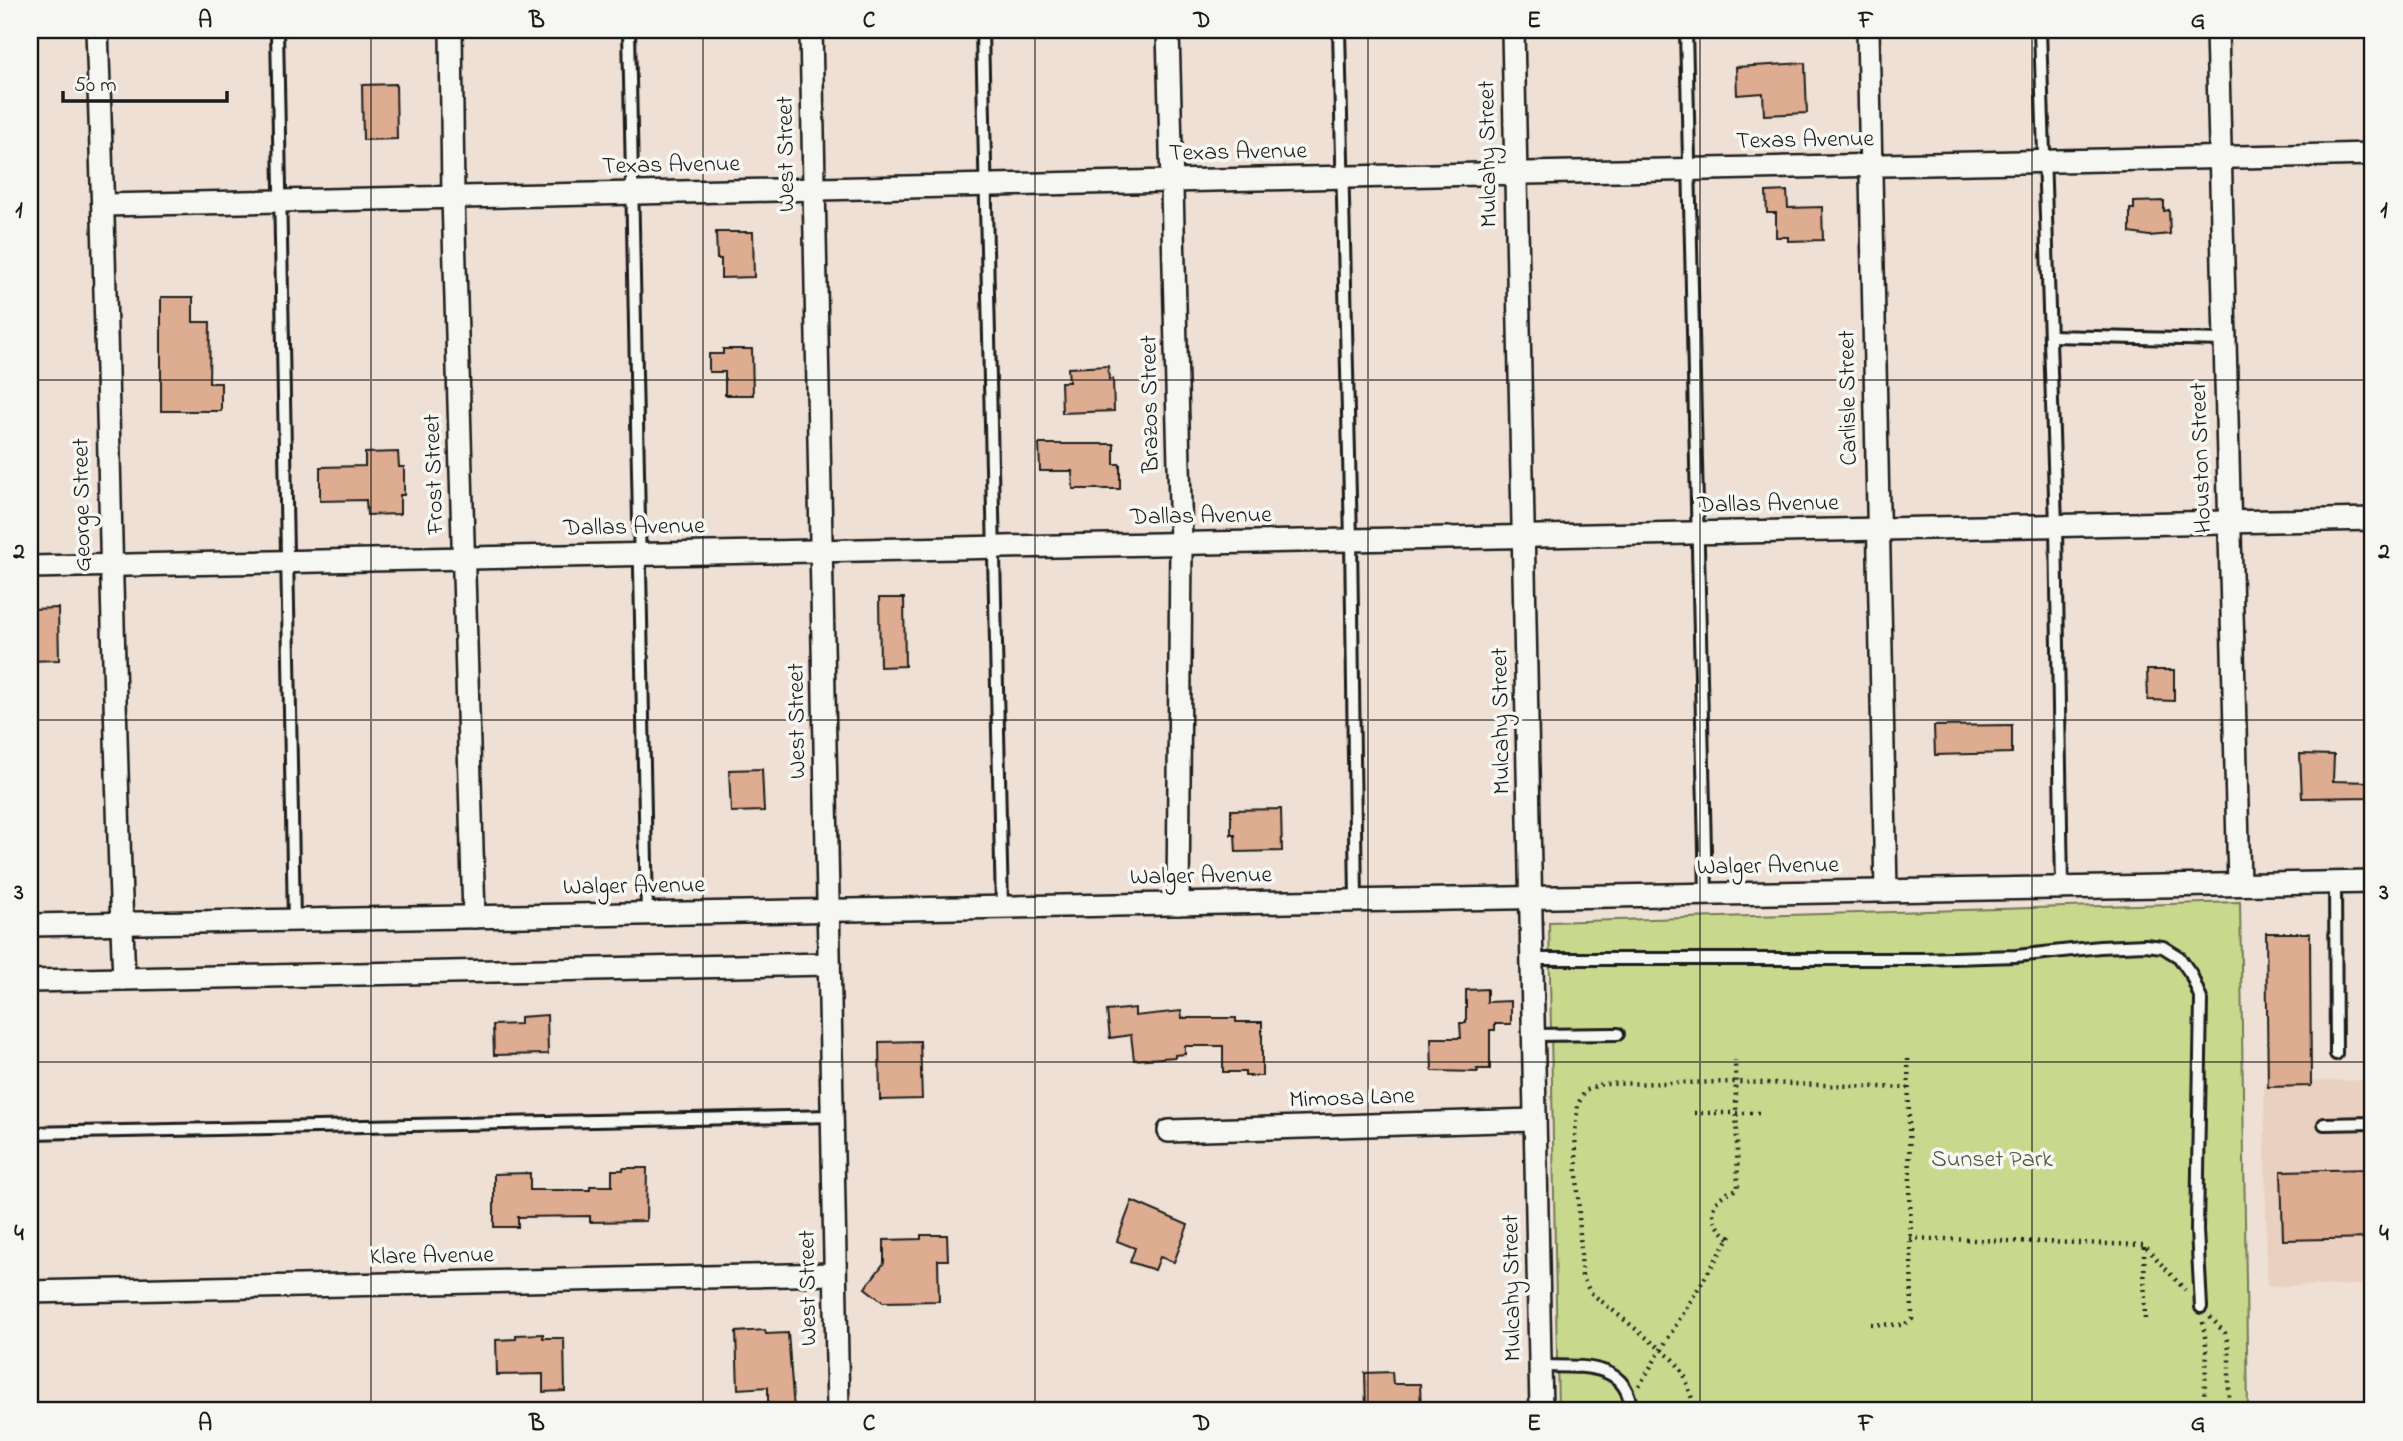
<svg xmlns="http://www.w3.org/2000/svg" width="2403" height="1441" font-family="'Indie Flower',sans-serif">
  <rect width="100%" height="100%" fill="#efe0d5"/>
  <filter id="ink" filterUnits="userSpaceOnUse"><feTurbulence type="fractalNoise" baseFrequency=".0143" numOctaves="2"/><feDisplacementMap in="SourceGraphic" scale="14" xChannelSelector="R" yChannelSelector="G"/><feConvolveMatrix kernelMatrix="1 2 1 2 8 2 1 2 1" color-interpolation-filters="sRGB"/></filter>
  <g filter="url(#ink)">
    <path fill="#ead0c0" d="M2373,1080V1285L2267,1286L2264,1082Z"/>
    <path fill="#c8d98e" stroke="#727a55" stroke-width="2" d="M2240,902L2248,1411H1558L1549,922Z"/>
    <g fill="#deac90" stroke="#1c1c1c" stroke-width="2">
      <path d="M1805,63L1807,113L1764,115L1763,93L1737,95L1736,67Z"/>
      <path d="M396,84L397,139L363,140L362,85Z"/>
      <path d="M1787,191L1788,208L1822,207L1823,240L1788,241V237H1776V213H1767L1766,192Z"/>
      <path d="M2164,201V211L2169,210L2170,234L2149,236L2130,233V209H2134V202Z"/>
      <path d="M716,232H753L754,277L721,278V259H717Z"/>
      <path d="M161,297H193V322H210L209,383H221V411H161Z"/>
      <path d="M723,349H752L753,395H725V372H709V354H723Z"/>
      <path d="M1108,366L1109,380L1113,379L1114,411L1062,413L1061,382H1069L1068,368Z"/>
      <path d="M1039,444H1114V464H1120V489H1073L1072,471H1040Z"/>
      <path d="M398,452L399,467H404V495H400V514L367,515L366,500L320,501V467L365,466V453Z"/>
      <path d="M879,598H904L905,666L880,667Z"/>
      <path d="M58,608L59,660L30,661L31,609Z"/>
      <path d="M2147,670H2174V701L2148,700Z"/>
      <path d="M2012,725V753L1935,755L1934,726Z"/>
      <path d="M2300,754L2334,755L2333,781L2373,782V797L2302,798Z"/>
      <path d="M762,769L764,811L731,812L729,770Z"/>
      <path d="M1281,809L1282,851L1236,852L1235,835H1231V810Z"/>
      <path d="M2266,933H2310L2311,1086L2268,1087Z"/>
      <path d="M1487,989V1002L1511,1001V1024H1495V1030H1490V1069H1477L1478,1072L1432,1071L1431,1038H1461L1460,1023H1466V990Z"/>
      <path d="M1135,1008V1016L1181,1011L1182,1018H1236V1022H1262V1076H1245V1072H1223V1046H1185V1054L1175,1055V1057L1134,1060L1131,1035L1110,1038L1107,1011Z"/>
      <path d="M547,1015L548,1054L494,1055L493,1025L520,1024V1017Z"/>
      <path d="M920,1041L922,1099L880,1100L879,1042Z"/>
      <path d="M623,1168H647L646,1221L590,1222V1216L518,1217V1227H494V1174L530,1173V1190H590V1186H612V1170H623Z"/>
      <path d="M2373,1169V1238L2283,1240L2281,1171Z"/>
      <path d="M1132,1201L1188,1225L1174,1262L1160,1257L1155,1270L1130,1262L1135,1248L1117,1241Z"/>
      <path d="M921,1235H947L948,1260H938L939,1301L883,1302L865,1288L884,1263V1240L921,1239Z"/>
      <path d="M765,1330L766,1334L788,1333L794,1410L768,1409V1387L738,1389L736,1332Z"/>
      <path d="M543,1334V1338H564L565,1391L543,1392V1374L497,1375L496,1340L516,1339V1335Z"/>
      <path d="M1392,1372L1393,1384H1420L1421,1411H1366L1365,1373Z"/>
    </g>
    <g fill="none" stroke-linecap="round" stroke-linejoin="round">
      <defs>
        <g id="service">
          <path d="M277,30L294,920"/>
          <path d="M629,30L647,913"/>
          <path d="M982,30L1002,907"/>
          <path d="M1339,30L1351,540L1356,901"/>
          <path d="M1686,30L1706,894"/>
          <path d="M2040,30L2056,526L2062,888"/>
          <path d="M2050,336L2225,340"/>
          <path d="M2335,883L2336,1054"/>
          <path d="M1532,959H1922L2016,956L2100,947L2145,945L2163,947L2179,957L2191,974L2201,999L2197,1230L2201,1307"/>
          <path d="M1534,1035L1618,1034"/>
          <path d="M2324,1124L2373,1123"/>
          <path d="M30,1133L832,1116"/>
          <path d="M1541,1366C1578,1367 1629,1360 1631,1411"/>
        </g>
        <g id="minor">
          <path d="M97,30C109,346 111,662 124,979"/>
          <path d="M451,30L453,197L474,917"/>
          <path d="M811,30L838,1411"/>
          <path d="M1168,30L1181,544L1178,904"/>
          <path d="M1513,30L1541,1411"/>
          <path d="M1868,30L1886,891"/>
          <path d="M2217,30L2239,884"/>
          <path d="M104,205L2373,154"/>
          <path d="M30,567L2373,519"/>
          <path d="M30,925L2373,882"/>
          <path d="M30,981L829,964"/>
          <path d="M1169,1131L1535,1120"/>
          <path d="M30,1292L835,1274"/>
        </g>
      </defs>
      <use href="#service" stroke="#1c1c1c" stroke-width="16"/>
      <use href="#minor" stroke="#1c1c1c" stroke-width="26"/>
      <g stroke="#1c1c1c" stroke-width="4.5" stroke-dasharray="2 5" stroke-linecap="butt">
        <path d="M1694,1113H1761"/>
        <path d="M1729,1238C1706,1219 1707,1198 1738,1189L1735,1060"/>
        <path d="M1910,1238L2144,1245L2185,1290"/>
        <path d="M2144,1247L2145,1323"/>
        <path d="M2210,1317L2225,1333L2229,1348V1411"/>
        <path d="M2203,1322L2207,1352L2203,1411"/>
        <path d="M1871,1324L1904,1325L1912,1319L1908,1055"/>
        <path d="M1639,1386L1732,1233"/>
        <path d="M1696,1411L1684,1374L1674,1360L1590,1292L1582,1276L1575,1133L1578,1104L1585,1091L1602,1084L1736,1082L1908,1088"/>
      </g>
      <use href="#service" stroke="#f6f6f2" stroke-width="10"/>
      <use href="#minor" stroke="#f6f6f2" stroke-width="21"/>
    </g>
  </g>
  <path fill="none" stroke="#1c1c1c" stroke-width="2" stroke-opacity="0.55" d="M371,30V1411M703,30V1411M1035,30V1411M1368,30V1411M1700,30V1411M2032,30V1411M30,380H2373M30,720H2373M30,1062H2373"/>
  <g text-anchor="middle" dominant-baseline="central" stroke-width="7" stroke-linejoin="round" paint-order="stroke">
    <g font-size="24" fill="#1c1c1c" stroke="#f6f6f2">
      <text transform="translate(1805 141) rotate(-1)">Texas Avenue</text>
      <text transform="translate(1238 153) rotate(-1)">Texas Avenue</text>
      <text transform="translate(787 154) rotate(-91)">West Street</text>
      <text transform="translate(1489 154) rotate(-91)">Mulcahy Street</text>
      <text transform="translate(671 166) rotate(-1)">Texas Avenue</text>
      <text transform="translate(1849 398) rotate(-91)">Carlisle Street</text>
      <text transform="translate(1151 404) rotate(-91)">Brazos Street</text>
      <text transform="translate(2202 458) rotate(-92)">Houston Street</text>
      <text transform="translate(435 474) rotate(-92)">Frost Street</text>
      <text transform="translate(83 505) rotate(-91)">George Street</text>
      <text transform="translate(1768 505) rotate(-1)">Dallas Avenue</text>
      <text transform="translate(1201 517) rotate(-1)">Dallas Avenue</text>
      <text transform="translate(634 528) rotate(-1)">Dallas Avenue</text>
      <text transform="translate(798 721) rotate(-91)">West Street</text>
      <text transform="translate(1502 721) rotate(-91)">Mulcahy Street</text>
      <text transform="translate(1768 867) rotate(-1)">Walger Avenue</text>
      <text transform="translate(1201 877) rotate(-1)">Walger Avenue</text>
      <text transform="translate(634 887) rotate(-1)">Walger Avenue</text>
      <text transform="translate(1352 1099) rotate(-2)">Mimosa Lane</text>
      <text transform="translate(432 1257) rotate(-1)">Klare Avenue</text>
      <text transform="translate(809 1288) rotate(-91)">West Street</text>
      <text transform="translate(1513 1288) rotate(-91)">Mulcahy Street</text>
    </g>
    <g font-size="24" fill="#50553e" stroke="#f6f6f2">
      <text x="1992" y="1160">Sunset Park</text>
    </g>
  </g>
  <rect width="2403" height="1441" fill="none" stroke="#f6f6f2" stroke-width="77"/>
  <path d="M63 91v10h164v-10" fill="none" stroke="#1c1c1c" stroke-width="3.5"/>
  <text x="74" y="91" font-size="21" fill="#1c1c1c" stroke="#f6f6f2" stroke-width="5" paint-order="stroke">50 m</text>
  <rect x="38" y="38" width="2326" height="1364" fill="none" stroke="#1c1c1c" stroke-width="2.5"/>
  <g font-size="23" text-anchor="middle" font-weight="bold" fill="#1c1c1c">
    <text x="205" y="27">A</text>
    <text x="537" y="27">B</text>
    <text x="869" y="27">C</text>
    <text x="1202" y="27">D</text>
    <text x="1534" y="27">E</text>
    <text x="1866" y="27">F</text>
    <text x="2198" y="27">G</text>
    <text x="19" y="217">1</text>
    <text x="2384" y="217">1</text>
    <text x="19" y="558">2</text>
    <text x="2384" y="558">2</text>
    <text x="19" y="899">3</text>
    <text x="2384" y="899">3</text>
    <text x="19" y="1240">4</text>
    <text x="2384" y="1240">4</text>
    <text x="205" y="1430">A</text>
    <text x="537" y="1430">B</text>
    <text x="869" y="1430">C</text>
    <text x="1202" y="1430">D</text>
    <text x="1534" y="1430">E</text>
    <text x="1866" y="1430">F</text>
    <text x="2198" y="1430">G</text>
  </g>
</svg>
